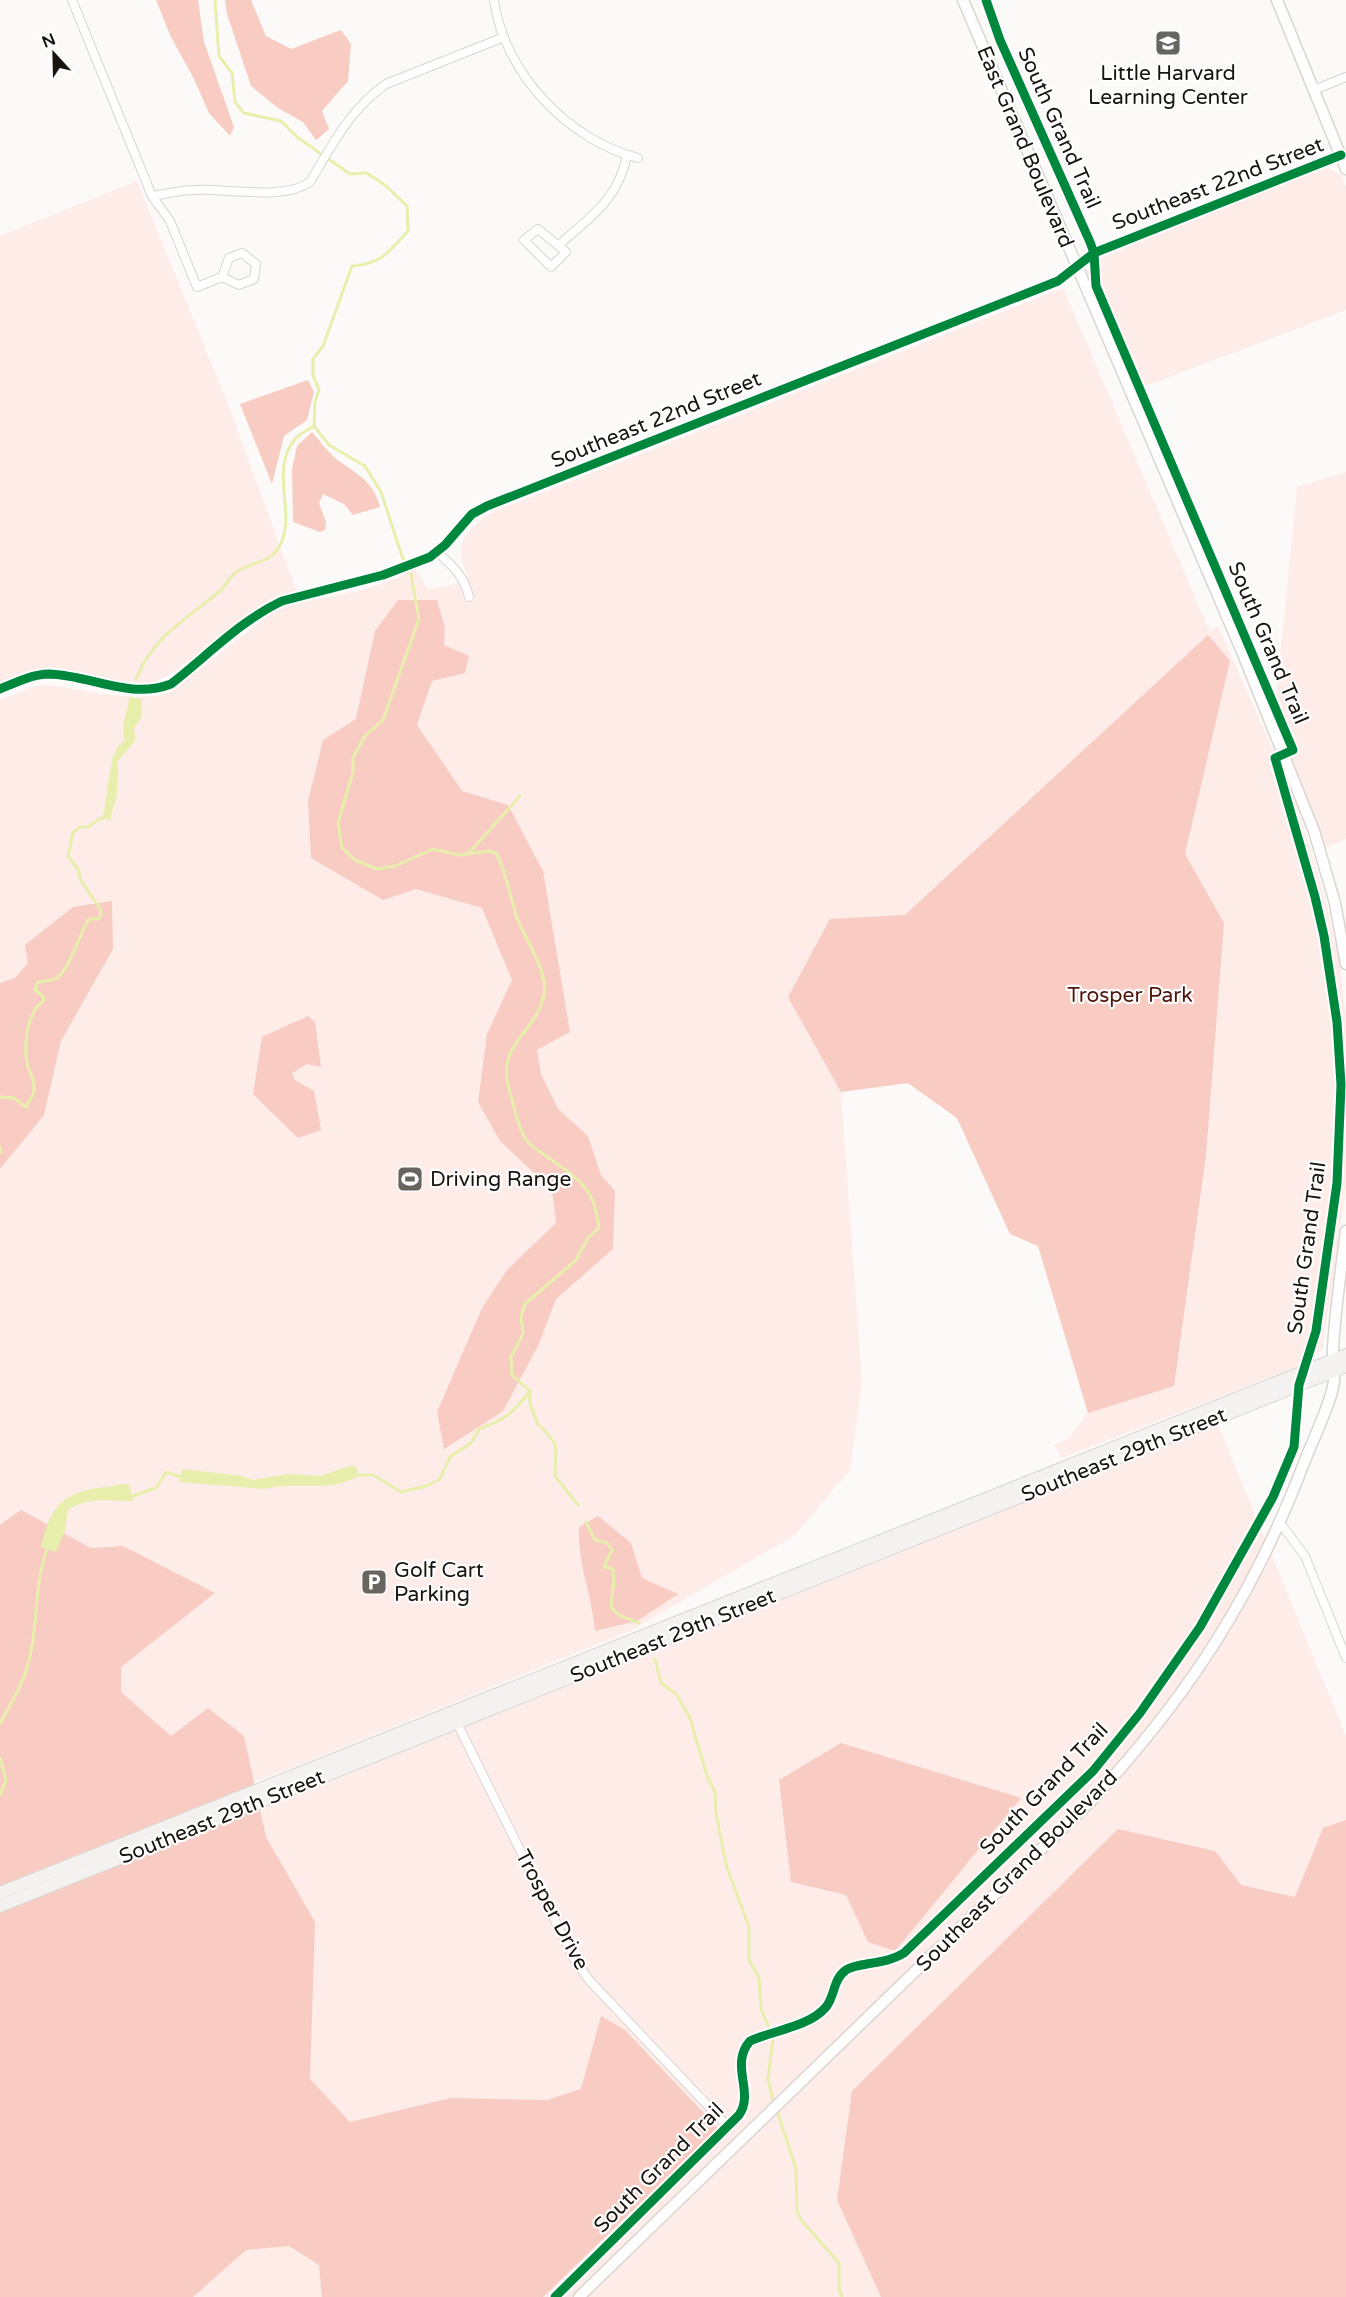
<svg xmlns="http://www.w3.org/2000/svg" width="1346" height="2297" font-family="'Varela Round',sans-serif">
  <rect width="100%" height="100%" fill="#fcfaf8"/>
  <g fill="#fdece8">
    <path d="M1326,167L1341,175L1346,187V310L1135,390L1089,282L1087,270L1092,261Z"/>
    <path d="M137,181L227,402L298,595C256,604 228,628 196,655C182,665 170,677 153,682C127,691 85,671 58,669C37,668 19,676 0,684V236Z"/>
    <path d="M1063,288L1210,632L1218,626L1294,797L1322,888L1339,958L1346,1018V1188L1322,1350L1301,1365L1062,1458L1054,1445L1069,1438L1088,1412L1038,1246L1010,1234L957,1118L908,1083L841,1092L862,1382L850,1470L795,1535L630,1631L298,1765L0,1879V700L35,686L47,685C82,689 136,704 169,693L273,612L293,604L359,591L401,577L402,573L415,568L428,589L456,584L468,577C452,545 466,528 495,511Z"/>
    <path d="M1346,472V839L1325,848L1274,716L1297,487Z"/>
    <path d="M1218,1425L1346,1736V2297H0V1914Z"/>
  </g>
  <g fill="#f8ccc3">
    <path d="M156,0H198L204,42L234,127L230,136L209,113L194,79L170,35Z"/>
    <path d="M225,0H251L266,36L291,49L341,30L351,44L348,81L322,111L329,129L316,140L303,122L278,108L251,86L227,14Z"/>
    <path d="M308,380L314,392L307,420L284,436L272,484L240,404Z"/>
    <path d="M312,432C319,440 327,451 335,458C355,474 373,479 380,507L353,515L344,504L323,494L319,503L326,522L325,530L320,532L293,522L292,469L297,446Z"/>
    <path d="M398,600H437L445,628L444,645L469,656L465,673L432,681L417,725L462,791L508,805L543,871L570,1032L537,1050L541,1074L558,1109L588,1136L601,1175L615,1191L613,1249L556,1299L539,1344L503,1411L444,1449L437,1412L482,1308L507,1270L556,1223L552,1190L500,1141L478,1102L487,1034L512,980L482,908L416,889L383,900L311,858L308,801L323,740L356,719L375,631Z"/>
    <path d="M1208,635L1230,661L1185,854L1224,923L1206,1155L1174,1386L1088,1413L1038,1246L1010,1234L957,1118L908,1083L841,1092L788,997L830,919L905,915Z"/>
    <path d="M112,901L113,949L61,1041L44,1115L0,1169V983L15,978L28,963L25,945L73,907Z"/>
    <path d="M308,1016L315,1022L321,1067L307,1064L292,1073L295,1080L314,1091L321,1130L298,1138L253,1094L262,1037Z"/>
    <path d="M21,1510L91,1548L123,1546L215,1593L121,1667V1692L171,1736L208,1708L244,1736L266,1837L315,1922L310,2079L350,2122L451,2098L547,2100L581,2089L601,2016L625,2030L718,2128L543,2297H322L319,2265L289,2246L246,2250L193,2297H0V1525Z"/>
    <path d="M598,1516L631,1543L642,1578L678,1594L637,1621L595,1631C592,1596 577,1562 579,1527Z"/>
    <path d="M841,1743L1021,1798L895,1951L868,1942L846,1895L791,1882L779,1780Z"/>
    <path d="M1346,1820V2297H881L837,2200L852,2091L1118,1829L1215,1851L1241,1885L1295,1897L1323,1828Z"/>
  </g>
  <g fill="#e8efad">
    <path d="M129,697L142,699L141,718L134,728L135,741L118,761L117,793L110,821L103,817L112,759L118,746L125,740C120,724 128,712 129,697Z"/>
    <path d="M352,1465L358,1469L356,1477C330,1493 293,1481 264,1489L179,1482L183,1469L242,1476L252,1480L288,1474L321,1476Z"/>
    <path d="M121,1484L129,1485L134,1501C111,1501 88,1496 68,1510L65,1530L56,1552L41,1547C47,1521 55,1498 84,1491C97,1487 109,1488 121,1484Z"/>
  </g>
  <g fill="none" stroke-linecap="round" stroke-linejoin="round">
    <g stroke="#e8efad" stroke-width="3">
      <path d="M215,0L219,56L232,73L235,102L244,113L281,121L297,137L350,174L367,173L385,185L407,206L408,231C389,252 381,264 352,266L323,346L313,359V375L319,390L315,402L314,426L329,445L365,466L381,492L402,556L411,574L419,619L383,720L365,736L353,758V772L338,823L342,848L355,860L377,869L395,866L433,849L459,855L489,851L496,853C507,874 510,896 517,918C525,939 549,973 544,995C536,1034 496,1043 509,1089C513,1101 519,1133 527,1141C531,1147 539,1151 545,1155C578,1180 594,1184 599,1228L588,1238L576,1260L525,1304L521,1317L523,1334L511,1357L512,1375L530,1391"/>
      <path d="M136,679C153,636 187,619 220,591C227,585 230,575 238,571C250,563 269,562 278,549C299,516 268,471 295,439C299,434 308,430 314,426"/>
      <path d="M469,853L520,796"/>
      <path d="M0,1097L14,1098L26,1107C28,1102 34,1095 34,1090C35,1081 31,1075 28,1067C23,1049 26,1012 43,1002L44,997L35,990L38,982C43,981 53,981 57,978C69,970 79,935 89,919H98L101,916L100,909L80,879L79,871L68,856L73,833L80,827H88L99,819L107,817"/>
      <path d="M0,1147V1153"/>
      <path d="M530,1393C528,1410 535,1410 537,1423C562,1447 555,1444 555,1476L578,1505"/>
      <path d="M355,1475H373L401,1492L426,1486L440,1479L450,1457L471,1443L479,1429C505,1420 513,1413 530,1391"/>
      <path d="M130,1497L156,1488L166,1472L184,1478"/>
      <path d="M586,1522L595,1540L607,1543L612,1550L604,1567L613,1569L614,1578L611,1607L619,1615L639,1623"/>
      <path d="M655,1659L661,1683L676,1694L690,1718L707,1776L715,1792L716,1813L726,1865L749,1927V1960L759,1978L761,2009L773,2037L768,2079L774,2105"/>
      <path d="M0,1723C11,1703 22,1687 28,1664C39,1626 33,1585 48,1547"/>
      <path d="M0,1758L6,1780L0,1795"/>
      <path d="M777,2111L796,2169L797,2212L802,2221L839,2263V2288L842,2297"/>
    </g>
    <defs>
      <g id="minor">
        <path d="M72,0L152,196L170,221L197,287L222,277L239,285L254,279L256,264L242,253L229,258L222,277"/>
        <path d="M494,0C504,73 568,140 638,158"/>
        <path d="M1314,90L1346,77"/>
        <path d="M152,196C166,194 180,190 194,190C227,188 283,201 310,182C332,145 350,109 386,84L504,37"/>
        <path d="M538,229L566,252L551,267L524,240Z"/>
        <path d="M559,245C591,216 618,200 627,155"/>
        <path d="M437,552C453,566 464,576 469,597"/>
        <path d="M0,689C14,683 33,674 49,674C90,675 130,700 171,684C207,656 240,621 282,601L383,575L430,557L445,545L472,514L487,506L1058,281L1094,253L1341,155"/>
        <path d="M1281,1524L1305,1556L1346,1658"/>
        <path d="M457,1723L574,1959L589,1980L729,2128"/>
      </g>
      <g id="tertiary">
        <path d="M963,0L1243,654L1314,831L1335,903L1346,964"/>
        <path d="M1277,0L1346,169"/>
        <path d="M579,2297L1093,1799C1191,1693 1255,1593 1306,1458C1314,1437 1332,1401 1334,1381C1335,1370 1332,1359 1333,1349C1335,1310 1341,1270 1346,1231"/>
      </g>
      <g id="secondary">
        <path d="M0,1893L1346,1355"/>
        <path d="M0,1906L1346,1366"/>
      </g>
    </defs>
    <use href="#minor" stroke="#d9d5d1" stroke-width="10"/>
    <use href="#tertiary" stroke="#d9d5d1" stroke-width="13"/>
    <use href="#secondary" stroke="#d9d5d1" stroke-width="14"/>
    <use href="#minor" stroke="#fffefe" stroke-width="8"/>
    <use href="#tertiary" stroke="#fffefe" stroke-width="10"/>
    <use href="#secondary" stroke="#f4f2f0" stroke-width="12"/>
    <defs>
      <g id="cycleway">
        <path d="M0,689C14,683 33,674 49,674C90,675 130,700 171,684C207,656 240,621 282,601L383,575L430,557L445,545L472,514L487,506L1058,281L1094,253L1341,155"/>
        <path d="M555,2297L739,2115C755,2092 729,2065 750,2041C774,2030 809,2027 826,2007C835,1996 833,1979 846,1970C859,1962 885,1965 904,1953L1093,1771L1140,1713L1200,1627L1273,1497L1294,1447L1299,1385L1316,1331L1337,1183L1341,1085L1337,1022L1324,936L1315,897L1275,758L1293,750L1096,286L1094,253L1090,242L1000,40L986,0"/>
      </g>
    </defs>
    <use href="#cycleway" stroke="#fff" stroke-width="13"/>
    <use href="#cycleway" stroke="#00873e" stroke-width="9"/>
  </g>
  <defs>
    <symbol id="school-square" viewBox="-11 -11 22 22"><rect x="-9" y="-9" width="18" height="18" rx="4" fill="#686460" stroke="#fff"/><path d="M0-5L7-2L0 1L-7-2ZM-4 1L0 2.5L4 1V4Q0 6-4 4Z" fill="#fff"/></symbol>
    <symbol id="stadium-square" viewBox="-11 -11 22 22"><rect x="-9" y="-9" width="18" height="18" rx="4" fill="#686460" stroke="#fff"/><path d="M0-5a6.5 5 0 1 0 0 10a6.5 5 0 1 0 0-10ZM-3.5-1.8h7v3.6h-7Z" fill="#fff"/></symbol>
    <symbol id="parking-square" viewBox="-11 -11 22 22"><rect x="-9" y="-9" width="18" height="18" rx="4" fill="#686460" stroke="#fff"/><path d="M-3.5-5.5H1a3.5 3.5 0 0 1 0 7H-1V5.5H-3.5ZM-1-3.4V-.6H.8a1.4 1.4 0 0 0 0-2.8Z" fill="#fff"/></symbol>
  </defs>
  <g fill-rule="evenodd">
    <use href="#school-square" x="1153" y="28" width="30" height="30"/>
    <use href="#stadium-square" x="395" y="1164" width="30" height="30"/>
    <use href="#parking-square" x="359" y="1567" width="30" height="30"/>
  </g>
  <g text-anchor="middle" dominant-baseline="central" stroke-width="4.5" stroke-linejoin="round" paint-order="stroke">
    <g font-size="21" fill="#19140e" stroke="#fff" text-anchor="start">
      <text x="1168" y="73" text-anchor="middle">Little Harvard<tspan x="1168" dy="24">Learning Center</tspan></text>
      <text x="430" y="1179">Driving Range</text>
      <text x="394" y="1570">Golf Cart<tspan x="394" dy="24">Parking</tspan></text>
    </g>
    <g font-size="21" fill="#19140e" stroke="#fff">
      <text transform="translate(1059 128) rotate(66)">South Grand Trail</text>
      <text transform="translate(1025 147) rotate(67)">East Grand Boulevard</text>
      <text transform="translate(1218 184) rotate(-21)">Southeast 22nd Street</text>
      <text transform="translate(656 420) rotate(-22)">Southeast 22nd Street</text>
      <text transform="translate(1268 643) rotate(67)">South Grand Trail</text>
      <text transform="translate(1307 1248) rotate(-82)">South Grand Trail</text>
      <text transform="translate(1124 1455) rotate(-22)">Southeast 29th Street</text>
      <text transform="translate(673 1636) rotate(-22)">Southeast 29th Street</text>
      <text transform="translate(1044 1789) rotate(-46)">South Grand Trail</text>
      <text transform="translate(222 1817) rotate(-22)">Southeast 29th Street</text>
      <text transform="translate(1017 1871) rotate(-45)">Southeast Grand Boulevard</text>
      <text transform="translate(552 1910) rotate(62)">Trosper Drive</text>
      <text transform="translate(659 2168) rotate(-45)">South Grand Trail</text>
    </g>
    <g font-size="21" fill="#50160b" stroke="#fff">
      <text x="1130" y="995">Trosper Park</text>
    </g>
  </g>
  <g transform="translate(54 54) rotate(338)" stroke="#ffffff" stroke-width="4.5" paint-order="stroke">
  <path d="M0-4.5L10 22L0 15L-10 22Z" fill="#19140e"/>
  <text y="-9" font-size="16" font-weight="bold" text-anchor="middle" fill="#19140e">N</text>
  </g>
</svg>
